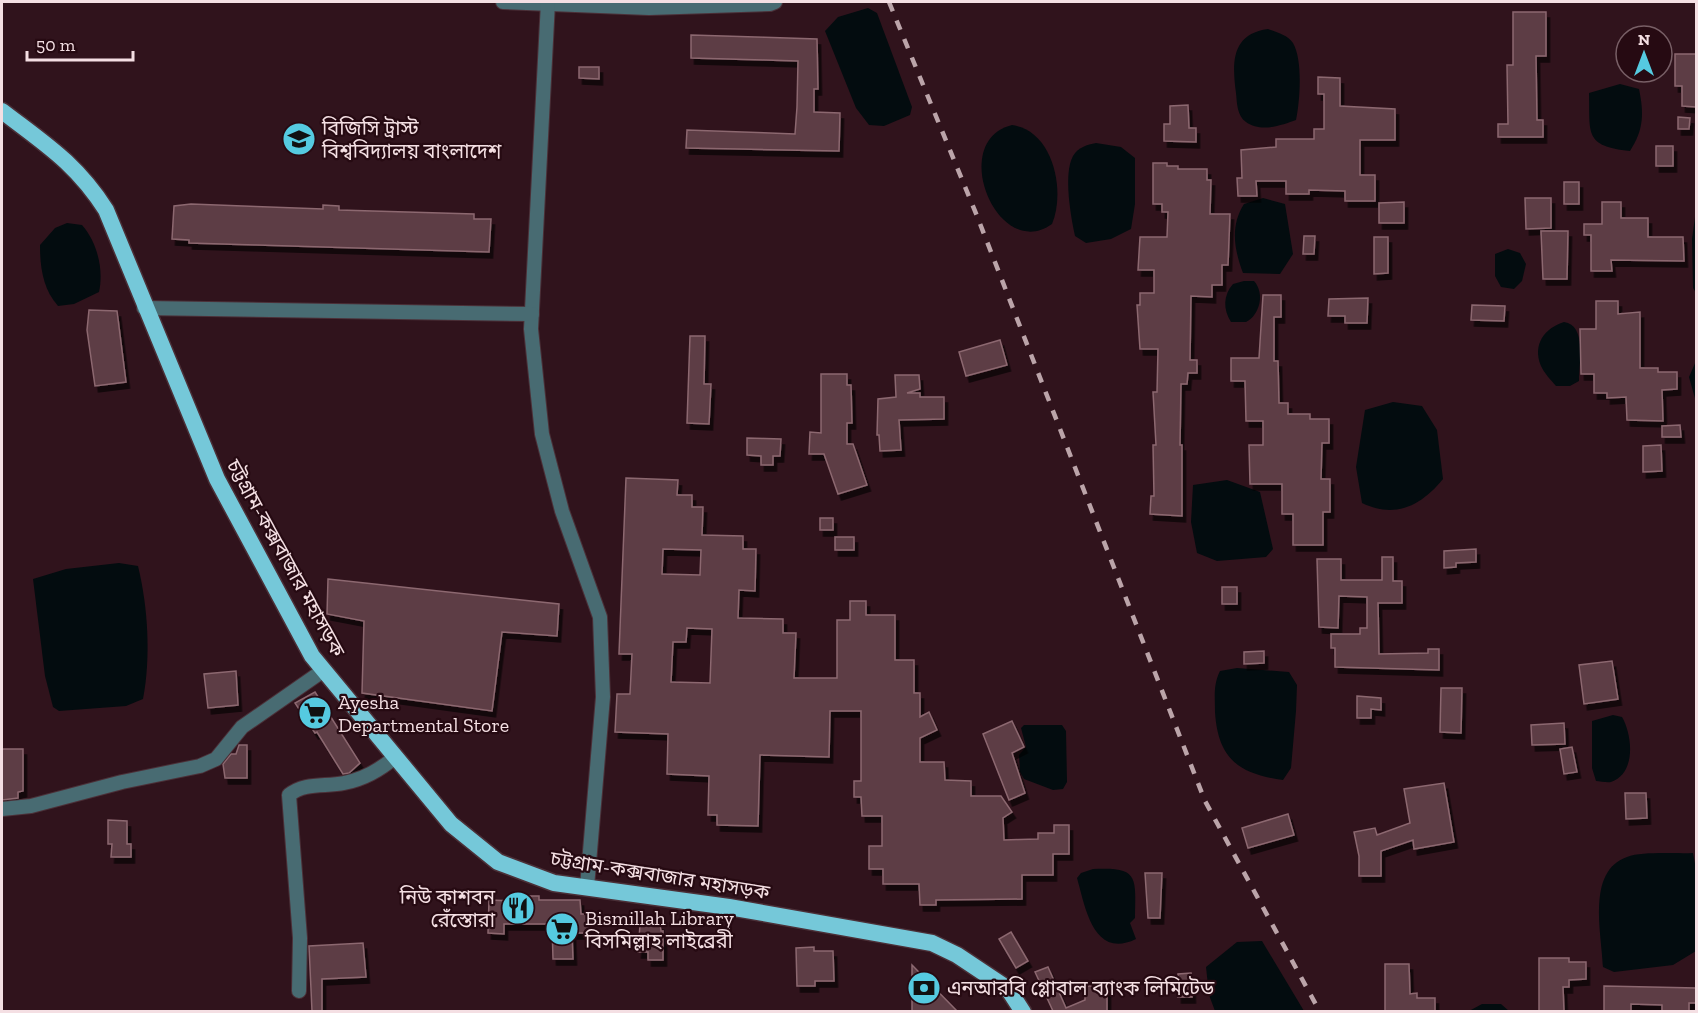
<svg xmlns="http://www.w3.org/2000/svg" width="1698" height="1013" font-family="'Zilla Slab','Noto Sans Bengali',serif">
  <defs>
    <filter id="shadow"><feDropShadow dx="3.5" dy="6" stdDeviation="0" flood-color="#0009"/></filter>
  </defs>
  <rect width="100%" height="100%" fill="#30131c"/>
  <g fill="#030c0f">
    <path d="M868,8L877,13L912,107L910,115L884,126L869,125L856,108L825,31L838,17Z"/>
    <path d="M1268,29C1276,32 1288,35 1293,43C1303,60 1300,101 1296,120C1282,125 1261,133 1246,122C1237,116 1237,103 1236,93C1232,63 1231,34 1268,29Z"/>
    <path d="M1620,84L1639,89C1644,113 1644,130 1630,151C1584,146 1590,134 1589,93Z"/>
    <path d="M1012,125C1053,130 1066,191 1052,224C998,263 947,141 1012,125Z"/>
    <path d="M1096,143L1121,147L1135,158V204L1131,229L1111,239L1086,243L1075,236C1071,218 1063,174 1073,156C1078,147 1087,145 1096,143Z"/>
    <path d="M1263,198L1285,204L1293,254L1280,274L1243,273C1234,249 1230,226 1244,204Z"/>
    <path d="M1696,210V293L1693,288L1692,239Z"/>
    <path d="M67,223L82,225C97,242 104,269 99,292L74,304L58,306C43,289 40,268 40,245L55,228Z"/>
    <path d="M1508,249L1520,253L1526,264L1522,281L1514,289L1501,287L1495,276V254Z"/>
    <path d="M1244,281H1254C1265,293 1260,315 1246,322H1231C1223,310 1223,295 1233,284Z"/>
    <path d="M1564,322C1587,325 1579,363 1579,381L1570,386H1556C1551,380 1544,373 1541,366C1532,344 1545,328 1564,322Z"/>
    <path d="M1696,361V402L1689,377Z"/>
    <path d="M1393,402L1422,406L1437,430L1443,479C1421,506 1395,519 1362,503L1356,467L1365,410Z"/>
    <path d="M1227,480L1260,492L1273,549L1266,557L1217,561L1197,553L1191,522L1193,485Z"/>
    <path d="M119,563L138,566C148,607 151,657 143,699L126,706L59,711L53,707L45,676L33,579L66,569Z"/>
    <path d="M1237,668L1289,672L1297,685L1296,711L1291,768L1283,780C1239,774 1218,759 1215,712C1215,697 1213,685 1220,671Z"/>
    <path d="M1613,715L1622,717C1632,734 1637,773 1611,782C1607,783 1600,781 1596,781L1592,768V721Z"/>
    <path d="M1024,725H1062L1066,731L1067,782L1063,789L1053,790L1024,779L1020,772L1019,755L1026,747L1021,728Z"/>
    <path d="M1693,853L1696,869V951L1673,965L1614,972L1603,967C1602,934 1586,871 1627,857C1643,851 1676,854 1693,853Z"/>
    <path d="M1093,869C1138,867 1136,875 1135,918L1130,923L1136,939C1093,960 1085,906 1077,878L1081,873Z"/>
    <path d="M1262,941L1304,1011H1215L1209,995L1206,967L1237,942Z"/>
    <path d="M1482,1004H1501L1509,1011H1469Z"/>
  </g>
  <g fill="#5d3c44" stroke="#8c6870" stroke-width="1.5" fill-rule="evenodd" filter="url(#shadow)">
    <path d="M1513,12H1546V56H1536L1537,120H1543V137H1498V124H1508L1507,65H1513Z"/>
    <path d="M691,35L817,39L818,89H814V112L840,113L839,151L686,148L687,130L795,134L797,107L798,61L691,58Z"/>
    <path d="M1675,54H1696V107L1682,106V86H1675Z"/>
    <path d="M579,67H599V79L579,78Z"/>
    <path d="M1318,77L1340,78V106L1395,109V140H1360V175H1375V201H1345V191L1309,190V194H1286V181H1256L1257,196H1238L1237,178H1242L1241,150L1276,147V139H1314V129H1324V94H1318Z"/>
    <path d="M1188,105L1189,128H1196V142L1164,141V124H1170V106Z"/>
    <path d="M1678,117L1690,118L1689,129H1678Z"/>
    <rect x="1656" y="146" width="17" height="20"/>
    <path d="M1153,163H1167V166H1178V169H1207V180H1211L1210,214H1230L1228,265H1222V285H1212V297L1191,296L1190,360H1197V373H1188L1187,384H1181L1180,445H1182V516L1150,514L1151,496H1154L1153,445H1156L1153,392H1157L1158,349H1140L1137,305H1140V293H1154V270H1138L1140,237H1167L1168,212H1162V204H1153Z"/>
    <rect x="1564" y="182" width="15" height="22"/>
    <path d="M1525,198H1551V228L1526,229Z"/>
    <path d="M1404,202V223H1379V203Z"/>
    <path d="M1602,202H1621V218H1648V237H1683L1684,261L1611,260L1612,271H1591V235H1584V224H1602Z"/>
    <path d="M191,204L323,209V205L339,206V210L474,214V219H491L489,252L189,243V240L172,239L174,206Z"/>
    <path d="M1541,231H1568L1567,279H1543Z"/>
    <path d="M1304,236H1315L1314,254H1303Z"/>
    <path d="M1374,237H1388V273L1374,274Z"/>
    <path d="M1263,295H1281V317H1274V361H1278L1279,403H1288V414H1310V419H1329V443H1322L1321,479H1330V512H1323V545H1293V514H1282V484H1250L1249,445H1263V421H1246L1245,381H1231V358H1259Z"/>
    <path d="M1368,298L1367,323H1345V316H1328L1329,299Z"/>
    <path d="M1596,301H1618V314L1640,312V368H1658V372H1677V389L1662,390L1663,421L1627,420L1626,397L1607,398V393H1594V374H1581L1580,329H1596Z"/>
    <path d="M1472,305L1505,306L1504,321L1471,320Z"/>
    <path d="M89,310L117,311L126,382L95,386L87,330Z"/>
    <path d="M690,336H705L704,384H711L709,424L687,423Z"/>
    <path d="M1000,340L1007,365L966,376L959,352Z"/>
    <path d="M821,374H847V385H851L852,423H847V444H853L867,485L838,494L824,454H809L810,432L821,433Z"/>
    <path d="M895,375H919L920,389L907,393H920V397H944V419L899,420L901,450L880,451L879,435H877L878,399L896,397Z"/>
    <path d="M1680,425L1681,437H1662V426Z"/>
    <path d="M747,438L781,439L780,456H773V465H761V456L747,455Z"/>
    <path d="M1661,445L1662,471L1643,472V446Z"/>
    <path d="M626,478L678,480L677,495H692V507H703L702,535L743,536V549H756L755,591L739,590L738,618L783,619V633H796L794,678H837V620H850V601H866V615H895V660H914V693H920V717L929,712L937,730L920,738V762H944L945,780L971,781V796H1001L1012,812L1003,818L1004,840L1038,839V833H1054V825H1069V854H1053V875H1022V899L936,900V905H920L919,884H883V869H869V846H882V816H862L861,797H854V781H861V711H830L829,757L760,755L758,826L717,825V815H708L709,776L667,774L668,734L615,732L617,694H630L632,654H619ZM663,549L701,550L700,575L662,574ZM687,628L712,629L710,683L671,682L673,642H686Z"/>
    <rect x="820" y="518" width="13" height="12"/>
    <rect x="835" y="537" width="19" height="13"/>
    <path d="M1476,549V562L1456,563V567L1444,568V551Z"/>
    <path d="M1382,557H1393V581H1402V603H1378L1379,654L1428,653V649H1439V670L1335,667V648H1331V634H1360V628H1367V597L1339,596L1338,628L1319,627L1317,559H1341V580H1382Z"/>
    <path d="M328,579L559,604L557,636L502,632L492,711L362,693L364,621L327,614Z"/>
    <rect x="1222" y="587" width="15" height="17"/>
    <path d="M1264,651V663L1244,664V652Z"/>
    <path d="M1612,661L1618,699L1584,704L1579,665Z"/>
    <path d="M236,671L238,705L208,708L204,674Z"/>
    <path d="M1441,688H1462L1461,733L1440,732Z"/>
    <path d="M315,692L360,763L349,773L343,774L317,732L315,733L295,703Z"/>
    <path d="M1357,696L1381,698V710L1371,709V718H1357Z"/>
    <path d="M1012,721L1024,747L1012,753L1025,793L1009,800L983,734Z"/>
    <path d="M1564,723L1565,744L1532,745L1531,725Z"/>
    <path d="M239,745H247V778H225L223,764L231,754H236Z"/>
    <path d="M1572,747L1577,772L1564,774L1560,749Z"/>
    <path d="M2,749H23V791L18,792V798L2,800Z"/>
    <path d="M1444,783L1454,842L1414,849L1413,840L1381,851V876H1359V856L1354,832L1375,828L1377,835L1410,823L1404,789Z"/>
    <path d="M1625,793H1646L1647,818L1626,819Z"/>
    <path d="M1288,814L1294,835L1248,848L1242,828Z"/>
    <path d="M108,820L127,821V844H131V857H111L112,844H108Z"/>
    <path d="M1145,873H1162L1160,918H1148Z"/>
    <path d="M514,896H539V900H580L581,914H590V933H572L573,959H553L552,924H504V934L488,933L489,900L513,901Z"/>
    <path d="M660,924L661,931H663V960H648V952H638L640,925Z"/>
    <path d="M1011,932L1028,961L1016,968L999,939Z"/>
    <path d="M363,943L366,977L322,979V1011H312L309,946Z"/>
    <path d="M814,947V951H833L834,981H815V986H797L796,948Z"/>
    <path d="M1539,958H1569V962H1586V979L1569,980V987H1563L1564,1011H1539Z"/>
    <path d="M1385,964H1409L1410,994L1417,993V998H1435V1011H1385Z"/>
    <path d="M912,965L957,1011H912Z"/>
    <path d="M1048,967L1066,1008L1085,1000V986H1107V1011H1053L1035,972Z"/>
    <path d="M1191,973L1192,997H1178V974Z"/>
    <path d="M1604,986L1696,988V1003H1689V1011H1662V1005L1631,1004V1011H1604Z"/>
  </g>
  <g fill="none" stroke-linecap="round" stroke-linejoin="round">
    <defs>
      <g id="minor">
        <path d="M503,2L649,8L770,4L775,2"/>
        <path d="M548,2L531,329L542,434L562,511L600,617L603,697L587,887"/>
        <path d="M144,308L532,314"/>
        <path d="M2,809L31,806L122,782L200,766L216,759L242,727L324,670"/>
        <path d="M299,991L300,938L289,795C305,782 325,787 344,783C365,779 380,770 395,757"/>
      </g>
      <path id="trunk" d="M2,111C45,144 76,163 106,210L217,479L312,656L451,824L498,862L554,883L729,907L932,943L957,955L1008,989L1023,1012"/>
    </defs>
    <use href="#minor" stroke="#4b3038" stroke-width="16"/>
    <use href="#trunk" stroke="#4b3038" stroke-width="19"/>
    <use href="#minor" stroke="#486b72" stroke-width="14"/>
    <use href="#trunk" stroke="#75c8d9" stroke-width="16"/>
    <path stroke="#bba4a9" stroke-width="4.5" stroke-dasharray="10 10" stroke-linecap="butt" d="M889,2L977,216L1205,801L1320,1012"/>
  </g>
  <defs>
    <symbol id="university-disc" viewBox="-11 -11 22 22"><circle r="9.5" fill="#55cae0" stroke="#260a12"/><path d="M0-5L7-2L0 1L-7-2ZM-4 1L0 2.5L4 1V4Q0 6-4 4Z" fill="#111"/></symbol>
    <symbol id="supermarket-disc" viewBox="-11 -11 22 22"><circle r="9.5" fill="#55cae0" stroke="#260a12"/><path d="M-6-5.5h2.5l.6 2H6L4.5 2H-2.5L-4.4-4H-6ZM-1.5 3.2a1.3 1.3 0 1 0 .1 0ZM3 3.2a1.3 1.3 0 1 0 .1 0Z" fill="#111"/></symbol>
    <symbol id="restaurant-disc" viewBox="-11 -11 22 22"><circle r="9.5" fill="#55cae0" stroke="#260a12"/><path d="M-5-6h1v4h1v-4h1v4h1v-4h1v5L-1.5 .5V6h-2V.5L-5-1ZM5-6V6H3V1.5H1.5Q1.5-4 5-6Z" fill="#111"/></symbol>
    <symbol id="bank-disc" viewBox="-11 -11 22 22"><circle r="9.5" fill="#55cae0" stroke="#260a12"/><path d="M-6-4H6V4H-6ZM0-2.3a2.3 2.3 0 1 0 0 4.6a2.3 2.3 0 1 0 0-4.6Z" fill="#111"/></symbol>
  </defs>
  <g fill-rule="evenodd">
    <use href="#university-disc" x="280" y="120" width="38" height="38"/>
    <use href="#supermarket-disc" x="296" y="694" width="38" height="38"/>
    <use href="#restaurant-disc" x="499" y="889" width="38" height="38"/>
    <use href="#supermarket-disc" x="543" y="910" width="38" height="38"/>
    <use href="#bank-disc" x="905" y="969" width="38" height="38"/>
  </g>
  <g text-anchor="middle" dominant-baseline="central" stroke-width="4.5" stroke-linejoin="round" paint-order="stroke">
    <g font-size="20" fill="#f4dfe3" stroke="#260a12" text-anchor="start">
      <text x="322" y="128">বিজিসি ট্রাস্ট<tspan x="322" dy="23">বিশ্ববিদ্যালয় বাংলাদেশ</tspan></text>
      <text x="338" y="702">Ayesha<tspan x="338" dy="23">Departmental Store</tspan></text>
      <text x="495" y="897" text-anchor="end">নিউ কাশবন<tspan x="495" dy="23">রেঁস্তোরা</tspan></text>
      <text x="585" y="918">Bismillah Library<tspan x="585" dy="23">বিসমিল্লাহ লাইব্রেরী</tspan></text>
      <text x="947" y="988">এনআরবি গ্লোবাল ব্যাংক লিমিটেড</text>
    </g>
    <g font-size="20" fill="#f4dfe3" stroke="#260a12">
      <text transform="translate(286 558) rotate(61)">চট্টগ্রাম-কক্সবাজার মহাসড়ক</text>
      <text transform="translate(660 875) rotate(9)">চট্টগ্রাম-কক্সবাজার মহাসড়ক</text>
    </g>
  </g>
  <rect width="1698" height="1013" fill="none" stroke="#f4dfe3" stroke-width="6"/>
  <g transform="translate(1644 54)"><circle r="28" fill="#260a12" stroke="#785f66" stroke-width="1.5"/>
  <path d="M0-4.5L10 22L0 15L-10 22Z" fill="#55cae0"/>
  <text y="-9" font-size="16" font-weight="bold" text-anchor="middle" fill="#f4dfe3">N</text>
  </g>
  <path d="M27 51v9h106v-9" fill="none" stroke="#f4dfe3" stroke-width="3"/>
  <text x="36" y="51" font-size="18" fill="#f4dfe3" stroke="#260a12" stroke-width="4.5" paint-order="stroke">50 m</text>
</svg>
